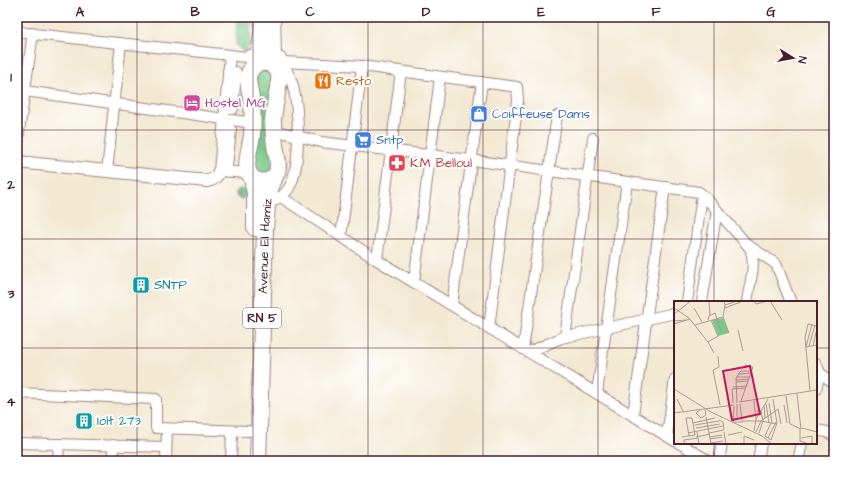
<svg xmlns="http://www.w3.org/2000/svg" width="851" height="478" font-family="'Architects Daughter',sans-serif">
  <defs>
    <pattern id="grass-tufts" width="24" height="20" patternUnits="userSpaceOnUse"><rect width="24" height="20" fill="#79c989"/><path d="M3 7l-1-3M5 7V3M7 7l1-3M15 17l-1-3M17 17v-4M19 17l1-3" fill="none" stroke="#6aac76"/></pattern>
    <pattern id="forest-firs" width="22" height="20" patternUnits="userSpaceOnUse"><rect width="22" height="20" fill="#62ad75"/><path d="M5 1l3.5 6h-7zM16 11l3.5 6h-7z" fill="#538c60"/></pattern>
  </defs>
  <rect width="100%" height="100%" fill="#fff"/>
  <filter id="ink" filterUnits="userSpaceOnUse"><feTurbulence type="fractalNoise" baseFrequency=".025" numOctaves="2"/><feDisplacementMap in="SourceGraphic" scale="8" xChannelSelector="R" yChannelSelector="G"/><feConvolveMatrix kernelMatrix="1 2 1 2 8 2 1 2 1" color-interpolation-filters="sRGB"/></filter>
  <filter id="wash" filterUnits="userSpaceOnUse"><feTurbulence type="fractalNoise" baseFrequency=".012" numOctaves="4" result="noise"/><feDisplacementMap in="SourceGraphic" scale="16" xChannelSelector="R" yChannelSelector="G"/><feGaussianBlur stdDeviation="0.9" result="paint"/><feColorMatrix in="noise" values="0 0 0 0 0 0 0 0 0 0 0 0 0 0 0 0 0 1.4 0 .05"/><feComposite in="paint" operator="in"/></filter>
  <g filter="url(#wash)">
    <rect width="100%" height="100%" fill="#f3e9d3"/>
    <path fill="url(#grass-tufts)" stroke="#62745a" d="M237,17H251L250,46L244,52L236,45Z"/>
    <circle fill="url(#forest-firs)" stroke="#566650" cx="241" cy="194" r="5"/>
    <path fill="#79c989" stroke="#62745a" d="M259,69L272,72V170L261,177L253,166L255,78Z"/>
  </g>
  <g filter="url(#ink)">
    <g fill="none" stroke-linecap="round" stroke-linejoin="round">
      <defs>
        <g id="minor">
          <path d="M17,30L25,33L230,55L219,171L249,173"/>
          <path d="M230,55L245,57L259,52"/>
          <path d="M283,62L362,66L517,87L518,100L489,328"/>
          <path d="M25,91L253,123"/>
          <path d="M225,108L233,109L236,72L228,71"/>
          <path d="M273,130L321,142L471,160L699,192L705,197L750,248C757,264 749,285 747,302"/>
          <path d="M17,146L33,33"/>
          <path d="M220,165L227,166L231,130L223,129"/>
          <path d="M107,171L121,43"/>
          <path d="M281,197L377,260L675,441"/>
          <path d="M275,200C281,197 287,193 290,186C301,165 299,109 293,86C290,76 285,66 281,58"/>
          <path d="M341,237L362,66"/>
          <path d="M749,246L776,264L790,300L789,302"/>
          <path d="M377,260L401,71"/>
          <path d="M414,282L440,77"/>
          <path d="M687,302L702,195"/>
          <path d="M702,302L717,210"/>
          <path d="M452,305L482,82"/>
          <path d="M565,337L593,138"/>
          <path d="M523,349L557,116"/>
          <path d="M529,352L561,338L675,313"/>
          <path d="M816,363L820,373L834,383"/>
          <path d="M816,389L820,373"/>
          <path d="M17,393L156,399V428L248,431"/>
          <path d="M597,393L627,182"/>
          <path d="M633,415L665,187"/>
          <path d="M816,430L827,432L834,436"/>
          <path d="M667,435L675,379"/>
          <path d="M17,443L166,447"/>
          <path d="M679,443L709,461"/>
          <path d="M58,461L59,444"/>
          <path d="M113,461V445"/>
          <path d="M166,461L167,429"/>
          <path d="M231,461L232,431"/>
          <path d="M719,461L722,443"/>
          <path d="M758,461L761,443"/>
          <path d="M798,461L802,443"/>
        </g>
        <path id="tertiary" d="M17,162L207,181C214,180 217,177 219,171"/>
        <g id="trunk">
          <path d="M272,17L273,54L277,70"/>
          <path d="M259,63C267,62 275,64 279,73C281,79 273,110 273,121C273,129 274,137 275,145C276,153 280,164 277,172C272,184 255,185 249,173C244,164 251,145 252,135C253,122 253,110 251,98C250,91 248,84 248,77C249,71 253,66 259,63Z"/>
          <path d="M252,68C262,54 262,34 263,17"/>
          <path d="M252,178L255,193V228"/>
          <path id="s1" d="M258,461L265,229L268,195L275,176"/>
        </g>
      </defs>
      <use href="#minor" stroke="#9e847f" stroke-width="12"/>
      <use href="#tertiary" stroke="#9e847f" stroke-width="14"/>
      <use href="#trunk" stroke="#9e847f" stroke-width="18"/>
      <use href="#minor" stroke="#fff" stroke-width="10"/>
      <use href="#tertiary" stroke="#fff" stroke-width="12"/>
      <use href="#trunk" stroke="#fff" stroke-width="16"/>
    </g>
  </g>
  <path fill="none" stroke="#4a1f2b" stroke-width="1" stroke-opacity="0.55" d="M137,17V461M253,17V461M368,17V461M483,17V461M598,17V461M714,17V302M17,130H834M17,239H834M17,348H675M816,348H834M714,443V461"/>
  <defs>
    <symbol id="restaurant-square" viewBox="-11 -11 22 22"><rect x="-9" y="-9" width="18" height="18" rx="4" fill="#e8710a" stroke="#fff"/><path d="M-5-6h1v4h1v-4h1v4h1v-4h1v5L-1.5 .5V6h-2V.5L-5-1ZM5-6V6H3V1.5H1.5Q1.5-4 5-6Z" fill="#fff"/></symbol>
    <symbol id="hotel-square" viewBox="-11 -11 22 22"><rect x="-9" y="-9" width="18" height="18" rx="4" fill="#d1479c" stroke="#fff"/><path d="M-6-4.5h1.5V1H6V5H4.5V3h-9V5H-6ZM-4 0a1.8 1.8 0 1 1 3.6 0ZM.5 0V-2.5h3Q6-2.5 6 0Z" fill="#fff"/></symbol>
    <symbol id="shop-square" viewBox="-11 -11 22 22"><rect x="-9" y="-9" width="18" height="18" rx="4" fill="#3f7fe0" stroke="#fff"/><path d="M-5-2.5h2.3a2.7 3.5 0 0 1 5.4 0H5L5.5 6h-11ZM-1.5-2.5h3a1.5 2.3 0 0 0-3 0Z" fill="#fff"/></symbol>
    <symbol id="supermarket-square" viewBox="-11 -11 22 22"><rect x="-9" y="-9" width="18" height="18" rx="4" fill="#3f7fe0" stroke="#fff"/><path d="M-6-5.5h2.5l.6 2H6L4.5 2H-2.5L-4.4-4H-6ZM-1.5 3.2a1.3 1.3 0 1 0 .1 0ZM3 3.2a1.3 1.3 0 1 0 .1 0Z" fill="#fff"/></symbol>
    <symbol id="pharmacy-square" viewBox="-11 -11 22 22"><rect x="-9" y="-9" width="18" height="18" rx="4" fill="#e0444e" stroke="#fff"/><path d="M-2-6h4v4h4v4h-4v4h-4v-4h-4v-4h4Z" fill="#fff"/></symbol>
    <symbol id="building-square" viewBox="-11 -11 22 22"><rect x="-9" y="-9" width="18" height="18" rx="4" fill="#0f9aa8" stroke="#fff"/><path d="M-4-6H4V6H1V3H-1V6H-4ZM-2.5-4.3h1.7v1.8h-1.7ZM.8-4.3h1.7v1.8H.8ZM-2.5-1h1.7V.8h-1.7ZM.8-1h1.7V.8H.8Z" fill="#fff"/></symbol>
  </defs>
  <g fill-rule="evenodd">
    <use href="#restaurant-square" x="313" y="71" width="20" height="20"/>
    <use href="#hotel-square" x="182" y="93" width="20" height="20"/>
    <use href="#shop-square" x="469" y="104" width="20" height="20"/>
    <use href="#supermarket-square" x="353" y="130" width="20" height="20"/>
    <use href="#pharmacy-square" x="387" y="153" width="20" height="20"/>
    <use href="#building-square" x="131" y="275" width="20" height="20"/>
    <use href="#building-square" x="74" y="411" width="20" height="20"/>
  </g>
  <g text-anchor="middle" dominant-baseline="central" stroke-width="4" stroke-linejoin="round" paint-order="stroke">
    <rect fill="#fff" stroke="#80626b" stroke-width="1" x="243" y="308" width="38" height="20" rx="3"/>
    <g font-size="12" font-weight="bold" fill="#4a1f2b">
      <text x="262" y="318">RN 5</text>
    </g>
    <g font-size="13" fill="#c56008" stroke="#fff" text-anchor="start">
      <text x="336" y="81">Resto</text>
    </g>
    <g font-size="13" fill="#b23c85" stroke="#fff" text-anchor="start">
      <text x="205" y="103">Hostel MG</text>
    </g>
    <g font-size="13" fill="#366cbe" stroke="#fff" text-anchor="start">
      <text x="492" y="114">Coiffeuse Dams</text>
      <text x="376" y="140">Sntp</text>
    </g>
    <g font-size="13" fill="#be3a42" stroke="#fff" text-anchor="start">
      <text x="410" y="163">K.M Belloul</text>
    </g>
    <g font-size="13" fill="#4a1f2b" stroke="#fff">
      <text stroke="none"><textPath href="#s1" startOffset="215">Avenue El Hamiz</textPath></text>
    </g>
    <g font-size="13" fill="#0d838f" stroke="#fff" text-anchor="start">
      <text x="154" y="285">SNTP</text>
      <text x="97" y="421">Iolt 273</text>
    </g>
  </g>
  <g transform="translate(674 301)">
    <rect width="143" height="143" fill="#f3e9d3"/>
    <path d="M49,17L55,32L44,35L38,19Z" fill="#79c989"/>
    <path fill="none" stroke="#af9890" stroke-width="1" d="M35,0L36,14M50,0L51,4L63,0M80,0L82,3L94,0M96,0L108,19M0,7L15,17L34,41L44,35L37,19M20,7L28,21M51,7L69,0M0,13L17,0M49,16L55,32M34,19L35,15L41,12L47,30M0,20L12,19M0,23L16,18M21,24L49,16L51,4M0,28V55M64,29L69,50M134,38L132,46L143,44M134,38L138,23M34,41L40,52M135,45L141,24M139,45L143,27M44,55L45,66L39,69L46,104M64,73L67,70H78M62,76H76M62,79L75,78M62,81L74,80M59,86L73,85M0,88L37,111L88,135L98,143M136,90L131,37L134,23L143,25M123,93L127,128M112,95L116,123L127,128M3,98L9,110M67,100L79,66L71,64M80,100L82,118M65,101L143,89M59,102L58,88L72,87M63,102L62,77L65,73L77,72M95,102L98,122M63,103V116M66,103L68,120H87L103,123M92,103L95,122M110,104L113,122M60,105L59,121H69M90,105L91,117M26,109L22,112L27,117L32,114L31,109M83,110H87L89,120M0,112L60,104M32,116L37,143M19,122L41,117M97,122L91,135L97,139L103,122L99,98M21,124L45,120M22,127L46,123M128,127L143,131M126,128V140L132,142M80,130L82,118L94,98M23,131L25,143M50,131L52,143M82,131L87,120L104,108L107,123M14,132L49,125M35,132L50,129L49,121L45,119M85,132L89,120M54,134L68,131M8,136L21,134L18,117H12L15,135M22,136L36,133M36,136L48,134M94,137L102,121M127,137L138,135V143M36,138L48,136M37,142L49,140M10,143V139L24,137M70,143V135L80,139"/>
    <path fill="#c2185b" fill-opacity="0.15" stroke="#c2185b" stroke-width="2" d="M76,65L86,113L58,119L49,70Z"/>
    <rect width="143" height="143" fill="none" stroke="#4a1f2b" stroke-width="2"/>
  </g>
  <rect width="851" height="478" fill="none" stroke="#fff" stroke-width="44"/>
  <g transform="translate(793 58) rotate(101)" stroke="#ffffff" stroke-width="3" paint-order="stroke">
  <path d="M0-3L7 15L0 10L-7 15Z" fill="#4a1f2b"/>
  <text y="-6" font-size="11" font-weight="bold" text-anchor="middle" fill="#4a1f2b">N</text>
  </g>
  <rect x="22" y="22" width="807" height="434" fill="none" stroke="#4a1f2b" stroke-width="1.5"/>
  <g font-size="13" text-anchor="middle" font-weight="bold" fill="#4a1f2b">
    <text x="80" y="16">A</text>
    <text x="195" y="16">B</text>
    <text x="310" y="16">C</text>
    <text x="426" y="16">D</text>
    <text x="541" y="16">E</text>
    <text x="656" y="16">F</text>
    <text x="771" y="16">G</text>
    <text x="11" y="81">1</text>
    <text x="11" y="189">2</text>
    <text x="11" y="298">3</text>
    <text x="11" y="406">4</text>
  </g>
</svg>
